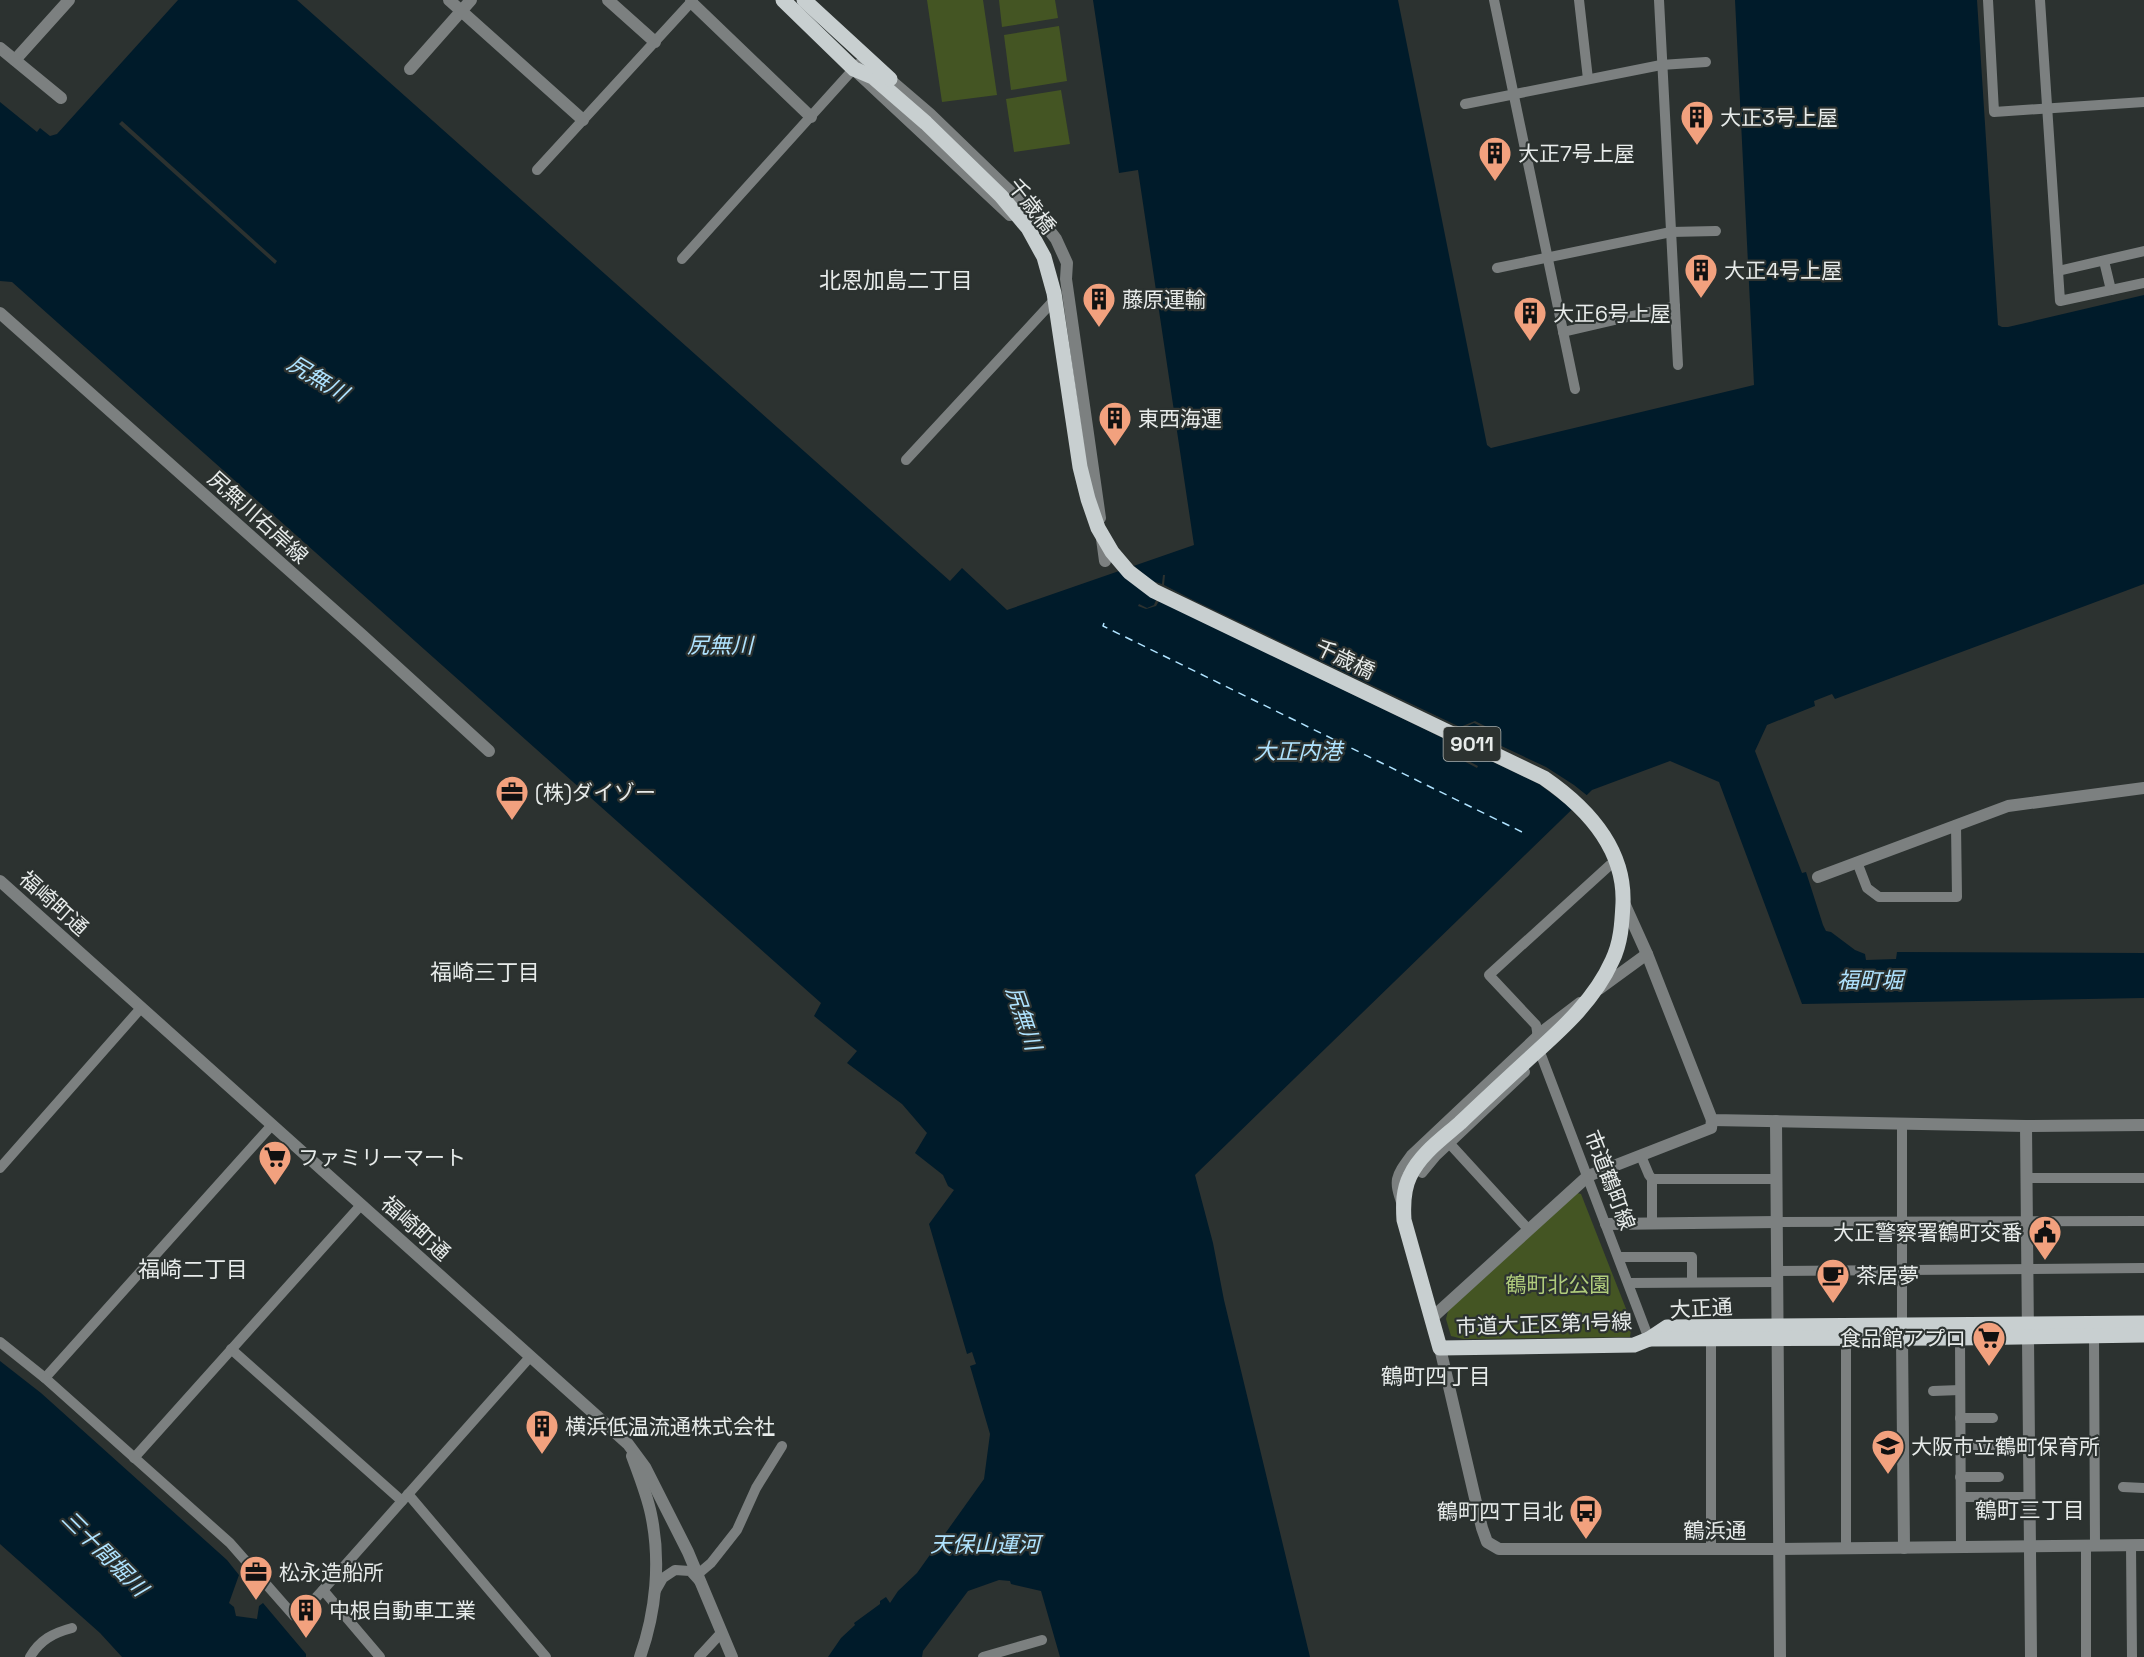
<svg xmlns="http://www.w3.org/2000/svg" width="2144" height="1657" font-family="'Space Grotesk','Noto Sans JP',sans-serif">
  <rect width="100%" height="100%" fill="#2c3230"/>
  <g fill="#445523">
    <path d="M927,0H983L997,95L942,102Z"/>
    <path d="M999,0H1055L1058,18L1002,27Z"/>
    <path d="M1059,26L1067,81L1011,90L1004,35Z"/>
    <path d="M1061,90L1070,144L1014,152L1006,99Z"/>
    <path d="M1577,1193L1581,1194L1632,1324L1630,1337L1463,1339L1451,1336L1446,1319L1448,1311Z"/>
  </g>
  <g fill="#001b2a">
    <path d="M178,0H297L950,581L962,568L1007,610L1194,545L1138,170L1119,173L1093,0H1398L1487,445L1491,448L1754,385L1735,0H1977L1998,325L2002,327H2008L2144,295V584L1835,699L1832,694L1814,701L1815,706L1767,725L1755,751L1802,873L1806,872L1823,925L1826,931L1831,932L1855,950L1865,954L1866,960L1896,959L1897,952L2144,953V998L1802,1004L1719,782L1670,761L1592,790L1195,1175L1213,1243L1224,1300L1310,1657H1060L1041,1591L1011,1584L1010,1581L999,1580L968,1591L923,1651L922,1657H828L841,1638L855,1625L854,1623L880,1604V1601L886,1597L890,1603L898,1591L917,1573L984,1479L990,1434L970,1366L976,1364L972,1352L967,1354L929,1224L954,1190L948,1186L943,1175L915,1153L927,1133L902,1104L847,1063L857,1051L814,1016L821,1003L12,282L0,281V102L37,132L40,128L50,136L57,134Z"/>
    <path d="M0,1361L41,1393L227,1560L239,1575L229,1603L234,1607L236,1616L257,1619L259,1606L263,1603L306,1654V1657H122L100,1633L0,1544Z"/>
  </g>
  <g fill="#2c3230">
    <path d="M122,121L277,261L275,264L119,124Z"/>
    <path d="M1132,564L1152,581L1162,584L1163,575H1165L1164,585L1193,600L1460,727L1475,721L1495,731L1494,733L1474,723L1463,728L1546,767L1574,785L1589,797L1575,811L1539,784L1455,744L1459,756L1478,766L1477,768L1458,758L1453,743L1159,601L1156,606L1146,609L1138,606L1139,604L1147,608L1154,605L1156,600Z"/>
  </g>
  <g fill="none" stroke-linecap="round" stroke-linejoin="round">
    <path stroke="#afe3ff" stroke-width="1.5" stroke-dasharray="8 6" stroke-linecap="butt" d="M1104,623L1103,626L1522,832"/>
    <g stroke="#7c8080" stroke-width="10">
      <path d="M1494,0L1575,389"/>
      <path d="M1579,0L1588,79"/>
      <path d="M1659,0L1678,365"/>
      <path d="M1988,0L1994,112L2144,102"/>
      <path d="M2040,0L2060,301L2144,283"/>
      <path d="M1465,104L1661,65L1706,62"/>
      <path d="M537,170L693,0"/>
      <path d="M682,259L858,64"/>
      <path d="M2104,261L2111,290"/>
      <path d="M1497,268L1671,232L1716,231"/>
      <path d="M2058,271L2144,251"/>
      <path d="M1563,332L1675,306"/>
      <path d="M906,460L1057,297"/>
      <path d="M1857,862L1867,888L1879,897H1957L1956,825"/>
      <path d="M1610,865L1489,975L1536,1025L1541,1055L1649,1339"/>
      <path d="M1902,1124V1331"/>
      <path d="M1450,1144L1528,1229"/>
      <path d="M1641,1156L1649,1175L1652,1179V1224"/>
      <path d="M0,1168L141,1008"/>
      <path d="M1422,1173L1436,1156L1525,1072"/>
      <path d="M2027,1178H2144"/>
      <path d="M1652,1179H1776"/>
      <path d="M1402,1205C1393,1179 1395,1177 1411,1155L1538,1035"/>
      <path d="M1777,1222L2144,1221"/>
      <path d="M1619,1257H1692V1282"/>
      <path d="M1777,1271L2144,1268"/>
      <path d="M1629,1283L1777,1282"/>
      <path d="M2094,1336L2095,1546"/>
      <path d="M1846,1338V1549"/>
      <path d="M1960,1338L1961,1547"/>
      <path d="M1711,1339V1549"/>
      <path d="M0,1342L45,1378L230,1543L294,1616L300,1615L323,1590L530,1357"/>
      <path d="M231,1349L402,1501"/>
      <path d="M45,1378L272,1125"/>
      <path d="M1933,1391L1960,1390"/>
      <path d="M1960,1418H1993"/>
      <path d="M1960,1445H1993"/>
      <path d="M134,1458L361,1205"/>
      <path d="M1960,1477H1999"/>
      <path d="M2123,1487L2144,1488"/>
      <path d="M408,1494L546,1657"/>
      <path d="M1961,1497H2029"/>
      <path d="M2131,1545L2132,1657"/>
      <path d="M2086,1546V1657"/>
      <path d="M698,1574L711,1563L737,1530L756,1488L782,1446"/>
      <path d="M323,1590L380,1657"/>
      <path d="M655,1592L663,1578L675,1570L690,1571L699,1581"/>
      <path d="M30,1657C40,1640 53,1633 72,1628"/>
      <path d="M699,1657L722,1632"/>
      <path d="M983,1657L1042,1640"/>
    </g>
    <g stroke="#7c8080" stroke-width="12">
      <path d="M449,0L583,120"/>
      <path d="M608,0L655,42"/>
      <path d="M691,2L811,117"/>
      <path d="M0,48L61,98"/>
      <path d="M15,60L69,0"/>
      <path d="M410,69L471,0"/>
      <path d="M858,73L1010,215"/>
      <path d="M895,84L930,114L1046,226L1056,239L1067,263L1066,279L1100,518"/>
      <path d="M0,313L362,635L489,751"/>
      <path d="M1102,539L1105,561"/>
      <path d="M1818,877L2008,806L2144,788"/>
      <path d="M0,881L628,1444L645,1467L688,1552L732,1657"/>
      <path d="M1624,903L1647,954L1712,1120L2026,1126L2144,1125"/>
      <path d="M1599,989L1647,954"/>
      <path d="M1538,1035L1580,1003"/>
      <path d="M1776,1121L1780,1657"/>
      <path d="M2026,1126L2031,1657"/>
      <path d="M1606,1224L1777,1222"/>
      <path d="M1433,1317L1588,1176L1711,1128L1712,1120"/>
      <path d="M1902,1338L1904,1548"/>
      <path d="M1440,1348L1482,1528L1487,1542L1499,1549H1779L2144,1545"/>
      <path d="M632,1456C639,1475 647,1495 651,1514C661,1561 656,1612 640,1657"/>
    </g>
    <g stroke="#c8cfd0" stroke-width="15">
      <path d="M783,0L854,69L873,77L926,123L1001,196L1028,228L1044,257L1054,293L1080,467L1088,499L1098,528L1112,552L1129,572L1154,591L1544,778C1586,807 1625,848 1623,903C1622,923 1621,943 1612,961C1595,999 1564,1027 1534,1054C1509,1077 1484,1100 1460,1123C1443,1138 1420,1154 1410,1176C1403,1190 1403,1205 1404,1220L1440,1348L1634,1345L1649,1339L1667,1327L2144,1323"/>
      <path d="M804,0L890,79"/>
      <path d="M1649,1339L1960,1338L2144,1335"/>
    </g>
  </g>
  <defs>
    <symbol id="building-pin" viewBox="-11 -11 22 30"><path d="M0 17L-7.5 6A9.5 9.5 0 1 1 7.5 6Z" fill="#f2a17e" stroke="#2c3230"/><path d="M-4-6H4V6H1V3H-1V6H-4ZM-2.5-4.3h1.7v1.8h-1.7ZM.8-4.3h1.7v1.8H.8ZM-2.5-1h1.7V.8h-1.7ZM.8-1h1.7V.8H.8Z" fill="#111"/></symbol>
    <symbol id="office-pin" viewBox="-11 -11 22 30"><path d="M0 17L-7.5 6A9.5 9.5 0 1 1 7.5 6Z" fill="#f2a17e" stroke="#2c3230"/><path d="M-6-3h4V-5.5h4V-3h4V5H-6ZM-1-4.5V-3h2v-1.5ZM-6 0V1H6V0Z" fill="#111"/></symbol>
    <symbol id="supermarket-pin" viewBox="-11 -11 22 30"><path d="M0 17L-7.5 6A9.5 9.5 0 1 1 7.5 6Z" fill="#f2a17e" stroke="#2c3230"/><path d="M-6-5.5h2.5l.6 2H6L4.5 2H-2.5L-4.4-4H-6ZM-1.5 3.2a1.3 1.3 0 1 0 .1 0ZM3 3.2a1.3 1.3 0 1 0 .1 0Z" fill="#111"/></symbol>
    <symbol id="civic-pin" viewBox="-11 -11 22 30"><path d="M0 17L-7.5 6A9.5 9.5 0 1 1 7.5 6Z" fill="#f2a17e" stroke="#2c3230"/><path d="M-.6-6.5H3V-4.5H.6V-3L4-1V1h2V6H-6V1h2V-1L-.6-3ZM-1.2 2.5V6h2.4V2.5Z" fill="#111"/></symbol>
    <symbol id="cafe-pin" viewBox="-11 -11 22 30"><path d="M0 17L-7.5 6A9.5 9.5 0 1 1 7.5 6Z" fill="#f2a17e" stroke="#2c3230"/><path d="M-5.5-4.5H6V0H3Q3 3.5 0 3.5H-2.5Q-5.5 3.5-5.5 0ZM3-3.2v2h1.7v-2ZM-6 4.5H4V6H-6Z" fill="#111"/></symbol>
    <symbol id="school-pin" viewBox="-11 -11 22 30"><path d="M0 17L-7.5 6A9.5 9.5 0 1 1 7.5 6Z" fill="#f2a17e" stroke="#2c3230"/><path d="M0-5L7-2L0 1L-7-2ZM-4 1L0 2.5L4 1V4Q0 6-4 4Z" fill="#111"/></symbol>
    <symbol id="bus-pin" viewBox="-11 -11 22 30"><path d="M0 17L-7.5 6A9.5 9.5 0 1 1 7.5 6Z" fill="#f2a17e" stroke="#2c3230"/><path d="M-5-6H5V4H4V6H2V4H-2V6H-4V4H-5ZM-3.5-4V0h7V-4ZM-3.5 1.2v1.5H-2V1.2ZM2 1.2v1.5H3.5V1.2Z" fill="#111"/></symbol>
  </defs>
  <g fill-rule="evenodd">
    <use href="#building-pin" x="1678" y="98" width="38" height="52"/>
    <use href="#building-pin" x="1476" y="134" width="38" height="52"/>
    <use href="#building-pin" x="1682" y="251" width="38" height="52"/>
    <use href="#building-pin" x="1080" y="280" width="38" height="52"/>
    <use href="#building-pin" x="1511" y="294" width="38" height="52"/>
    <use href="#building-pin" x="1096" y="399" width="38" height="52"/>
    <use href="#office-pin" x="493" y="773" width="38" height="52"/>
    <use href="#supermarket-pin" x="256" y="1138" width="38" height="52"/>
    <use href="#civic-pin" x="2026" y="1213" width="38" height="52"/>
    <use href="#cafe-pin" x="1814" y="1256" width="38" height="52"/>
    <use href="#supermarket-pin" x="1970" y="1319" width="38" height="52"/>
    <use href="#building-pin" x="523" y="1407" width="38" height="52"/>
    <use href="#school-pin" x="1869" y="1427" width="38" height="52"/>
    <use href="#bus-pin" x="1567" y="1492" width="38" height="52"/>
    <use href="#office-pin" x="237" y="1553" width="38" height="52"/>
    <use href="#building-pin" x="287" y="1591" width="38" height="52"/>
  </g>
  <g text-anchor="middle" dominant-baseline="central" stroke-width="4.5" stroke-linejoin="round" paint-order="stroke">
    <rect fill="#2c3230" stroke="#afb4b2" stroke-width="1.5" x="1443.5" y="727" width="57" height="34" rx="4.5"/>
    <g font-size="20" font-weight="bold" fill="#e7ebea">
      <text x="1472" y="744">9011</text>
    </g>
    <g font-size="21" fill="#e7ebea" stroke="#2c3230" text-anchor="start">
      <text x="1720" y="117">大正3号上屋</text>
      <text x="1518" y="153">大正7号上屋</text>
      <text x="1724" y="270">大正4号上屋</text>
      <text x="1122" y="299">藤原運輸</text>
      <text x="1553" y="313">大正6号上屋</text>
      <text x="1138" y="418">東西海運</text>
      <text x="535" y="792">(株)ダイゾー</text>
      <text x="298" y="1157">ファミリーマート</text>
      <text x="2022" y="1232" text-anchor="end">大正警察署鶴町交番</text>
      <text x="1856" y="1275">茶居夢</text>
      <text x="1966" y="1338" text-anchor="end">食品館アプロ</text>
      <text x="565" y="1426">横浜低温流通株式会社</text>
      <text x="1911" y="1446">大阪市立鶴町保育所</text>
      <text x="1563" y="1511" text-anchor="end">鶴町四丁目北</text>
      <text x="279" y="1572">松永造船所</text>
      <text x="329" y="1610">中根自動車工業</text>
    </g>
    <g font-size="21" fill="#e7ebea" stroke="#2c3230">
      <text transform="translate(1032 206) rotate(52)">千歳橋</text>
      <text transform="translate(258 517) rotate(42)">尻無川右岸線</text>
      <text transform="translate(1345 659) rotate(26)">千歳橋</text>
      <text transform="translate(54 903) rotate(42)">福崎町通</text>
      <text transform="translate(1610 1180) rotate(69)">市道鶴町線</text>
      <text transform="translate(416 1228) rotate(42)">福崎町通</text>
      <text transform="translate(1701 1308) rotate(-3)">大正通</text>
      <text transform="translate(1544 1324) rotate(-2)">市道大正区第1号線</text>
      <text x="1715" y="1530">鶴浜通</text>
    </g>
    <g font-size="21" fill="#b0cc7c" stroke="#2c3230">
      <text x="1558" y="1284">鶴町北公園</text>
    </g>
    <g font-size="22" fill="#e7ebea" stroke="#2c3230">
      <text x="896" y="280">北恩加島二丁目</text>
      <text x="485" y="972">福崎三丁目</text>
      <text x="193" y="1269">福崎二丁目</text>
      <text x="1436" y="1376">鶴町四丁目</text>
      <text x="2030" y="1510">鶴町三丁目</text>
    </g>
    <g font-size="22" font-style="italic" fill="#afe3ff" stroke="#2c3230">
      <text transform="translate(318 378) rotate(31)">尻無川</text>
      <text x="720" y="645">尻無川</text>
      <text x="1298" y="751">大正内港</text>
      <text x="1870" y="980">福町堀</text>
      <text transform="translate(1024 1018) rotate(71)">尻無川</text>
      <text x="985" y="1544">天保山運河</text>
      <text transform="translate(105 1553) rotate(45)">三十間堀川</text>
    </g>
  </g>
</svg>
